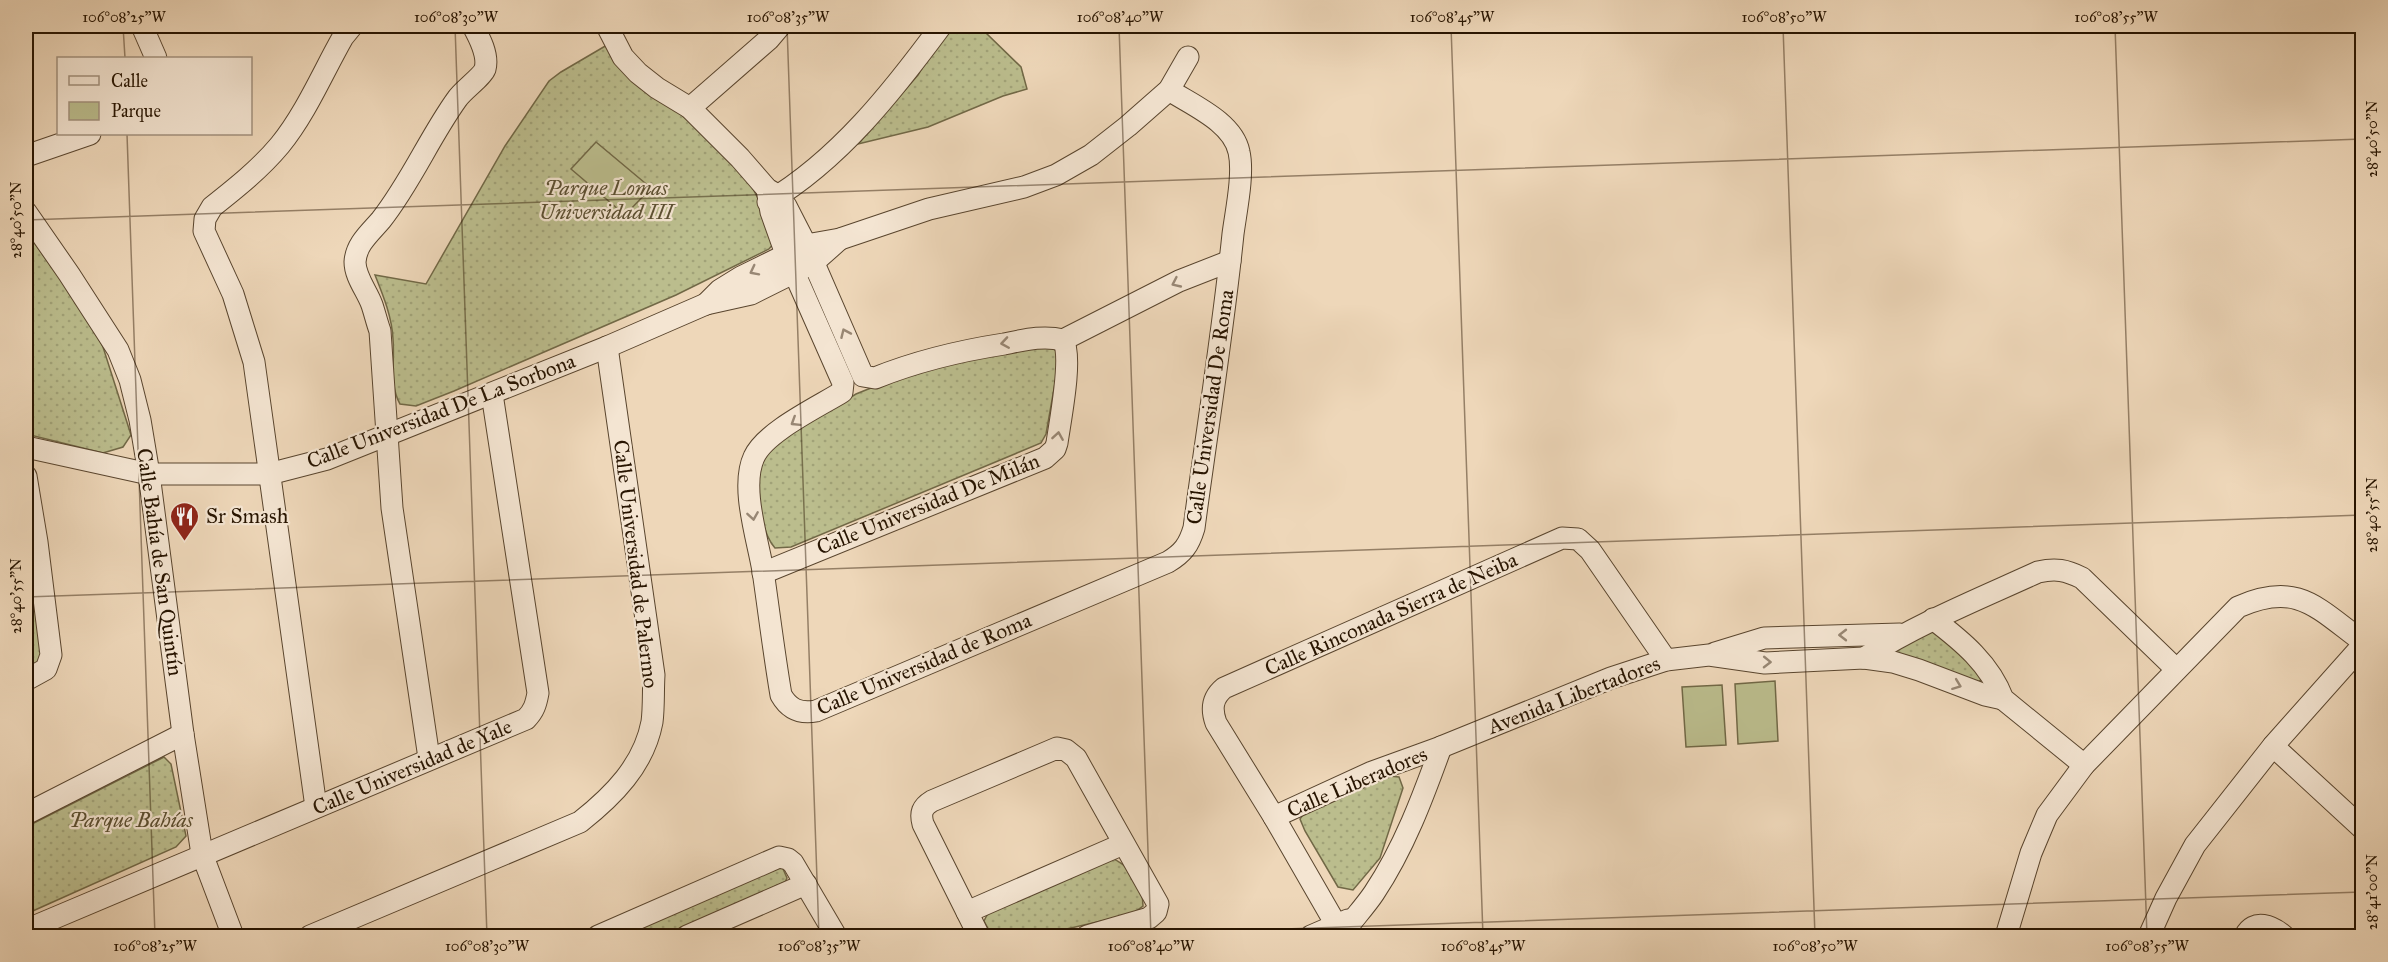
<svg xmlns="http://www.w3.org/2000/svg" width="2388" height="962" font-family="'IM FELL Great Primer',serif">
  <defs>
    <pattern id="green-dots" width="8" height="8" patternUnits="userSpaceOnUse" patternTransform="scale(1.5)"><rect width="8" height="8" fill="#bbbd8d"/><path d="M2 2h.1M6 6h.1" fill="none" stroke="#a1a278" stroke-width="1.8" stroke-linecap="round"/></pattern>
  </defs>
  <rect width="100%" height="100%" fill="#eed7b9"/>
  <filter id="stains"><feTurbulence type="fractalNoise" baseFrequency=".00333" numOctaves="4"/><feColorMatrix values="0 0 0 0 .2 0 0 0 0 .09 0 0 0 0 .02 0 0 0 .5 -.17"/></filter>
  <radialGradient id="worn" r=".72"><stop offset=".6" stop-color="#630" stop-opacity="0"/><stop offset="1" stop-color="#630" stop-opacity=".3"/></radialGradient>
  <g fill="url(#green-dots)" stroke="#716846" stroke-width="1.5">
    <path d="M950,26H982L984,31L1021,67L1027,89L1003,96L928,127L858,144L918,75L943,33Z"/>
    <path d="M607,45L672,107L718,144L752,187L770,221L775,242L769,249L676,295L454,391L416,406L400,404C389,385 395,360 393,339C392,317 383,295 375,275L426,284L505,146L549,81L561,72Z"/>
    <path d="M26,231L90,320L103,347L131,435L123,447L103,453L26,434Z"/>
    <path d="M1048,343L1060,355L1046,434L1041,443L791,547L775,548C758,529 758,486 755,462L764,450L856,394L903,375Z"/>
    <path d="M33,556L45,651L38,667L26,673V561Z"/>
    <path d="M1939,631L1983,678L1977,683L1897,656L1893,650L1928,632Z"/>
    <path d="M164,757L171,764L186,836L176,847L26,914V827Z"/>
    <path d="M1389,776L1399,777L1403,788L1380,858L1353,890L1338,887L1305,831L1300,819L1306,810Z"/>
    <path d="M1109,857C1129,864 1143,884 1143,906L1132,914L1036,936H992L984,921L988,913Z"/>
    <path d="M780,862L787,878L785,882L662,936H609Z"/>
  </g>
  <g fill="#bbbd8d" stroke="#716846" stroke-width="1.5">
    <path d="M596,142L651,188L625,215L571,169Z"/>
    <path d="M1775,681L1778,741L1738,744L1735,684Z"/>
    <path d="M1722,685L1726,745L1686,747L1682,687Z"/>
  </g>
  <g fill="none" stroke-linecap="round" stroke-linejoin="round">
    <defs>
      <g id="minor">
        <path d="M142,26L156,58"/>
        <path d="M607,26L623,57L638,73L657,88L690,108L740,158L767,189L779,196L786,206L806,245L863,376L875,378C917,361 959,351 1004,344C1024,340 1043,335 1063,340L1179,281L1230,261"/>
        <path d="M690,108L769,39L780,26"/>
        <path d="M26,156L90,134"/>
        <path d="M767,189L771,212L786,254L843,383L842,392C818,407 765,432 754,457C740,487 758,540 763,571C769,612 774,654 781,695C789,709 799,714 816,711L1168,562C1183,553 1189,545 1194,528C1207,430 1223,332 1233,234C1236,211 1244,174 1239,152C1233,122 1192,105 1169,90"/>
        <path d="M768,202C839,160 893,91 941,26"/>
        <path d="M26,212L69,274L118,350L130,380L140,420L149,474L183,734L202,854L233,936"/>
        <path d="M706,304L720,290L741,277L806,245L840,239L929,209L1024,187L1056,175L1091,155L1128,126L1169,90L1188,57"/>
        <path d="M26,447L149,474H269L327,459L607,347L706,304L751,294L813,263L840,239"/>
        <path d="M26,476L37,542L51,655L46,669L26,680"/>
        <path d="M763,573L1045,458L1055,449L1057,443C1060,421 1073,357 1063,340"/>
        <path d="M1933,619C1962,641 1990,664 2003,699L2084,765"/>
        <path d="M1715,653L1764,638L1900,634"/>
        <path d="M1864,658C1919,623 1979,599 2038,572C2056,568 2066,570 2082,578L2176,669"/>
        <path d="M2273,746L2362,828"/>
        <path d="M429,758L392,508L380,331C377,323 375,314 372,305C367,291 355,277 355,262C356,244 370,233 381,220C411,182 429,138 457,99C463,90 482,77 485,69C489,55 479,37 473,26"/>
        <path d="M316,807L254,362L233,294L204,231L205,219L212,207C236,188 260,169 280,145C306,113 323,72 343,37L352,26"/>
        <path d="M26,814L183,734"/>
        <path d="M1274,817L1372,772L1441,747L1611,678L1666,660L1709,655L1765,663L1864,658L1893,662L1919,670L1985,695L2003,699"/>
        <path d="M967,912L1123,844"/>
        <path d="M26,930L526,719C534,711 536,704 538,693L492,394"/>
        <path d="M1342,935L1274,817L1216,723C1211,709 1212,698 1224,688L1562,538L1578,539L1590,550L1666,660"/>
        <path d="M310,936L580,822C613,796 644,765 652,722C654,707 653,690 654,675L607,347"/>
        <path d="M598,936L779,857L788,859L793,863L836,936"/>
        <path d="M687,936L806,884"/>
        <path d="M979,936L923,824C920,813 922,807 932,801L1057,748L1066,750L1076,758L1158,904L1156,912L1149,918L1087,936"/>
        <path d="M1311,936L1348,920"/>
        <path d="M1341,936C1351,921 1364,908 1374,893C1404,848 1423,797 1441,747"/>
        <path d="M2006,936L2031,853L2047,815L2084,765L2238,607C2297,581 2316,607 2362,641"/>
        <path d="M2149,936L2166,898L2195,845L2273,746L2362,646"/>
        <path d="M2245,936C2254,918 2272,926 2284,936"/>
      </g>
    </defs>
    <use href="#minor" stroke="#59452e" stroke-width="23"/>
    <use href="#minor" stroke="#f4e5d2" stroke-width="21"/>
  </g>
  <defs><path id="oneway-chevron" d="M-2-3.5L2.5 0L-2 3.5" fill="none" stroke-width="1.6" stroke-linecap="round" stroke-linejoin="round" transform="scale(1.5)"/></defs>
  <g stroke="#988774">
    <use href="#oneway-chevron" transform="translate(754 271) rotate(153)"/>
    <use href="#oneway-chevron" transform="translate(1176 283) rotate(155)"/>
    <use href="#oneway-chevron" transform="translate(845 333) rotate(-114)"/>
    <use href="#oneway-chevron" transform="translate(1005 343) rotate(171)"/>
    <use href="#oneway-chevron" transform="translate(795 422) rotate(148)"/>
    <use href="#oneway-chevron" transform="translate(1058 436) rotate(-81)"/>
    <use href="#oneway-chevron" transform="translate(753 516) rotate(81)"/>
    <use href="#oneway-chevron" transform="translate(1843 635) rotate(180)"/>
    <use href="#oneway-chevron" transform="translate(1767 662) rotate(1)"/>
    <use href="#oneway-chevron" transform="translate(1957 685) rotate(21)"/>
  </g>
  <path fill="none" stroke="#271400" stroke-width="1.5" stroke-opacity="0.45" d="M123,26L125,58M455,26L487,936M787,26L819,936M1119,26L1151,936M1451,26L1483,936M1783,26L1815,936M2115,26L2147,936M127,134L155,936M26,220L2362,139M26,597L2362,515M1077,936L2362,892"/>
  <defs>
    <symbol id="restaurant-pin" viewBox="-11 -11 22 30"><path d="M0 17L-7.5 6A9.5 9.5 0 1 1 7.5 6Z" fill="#8f2418" stroke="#f4e5d2"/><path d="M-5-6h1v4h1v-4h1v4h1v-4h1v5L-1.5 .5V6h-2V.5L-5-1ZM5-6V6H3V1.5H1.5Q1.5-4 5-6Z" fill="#fff"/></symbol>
  </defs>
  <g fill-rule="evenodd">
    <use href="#restaurant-pin" x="168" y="500" width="33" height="45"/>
  </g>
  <g text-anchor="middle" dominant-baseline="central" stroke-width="4.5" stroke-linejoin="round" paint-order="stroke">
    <g font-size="21" font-style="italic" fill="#5b4f31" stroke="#f4e5d2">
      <text x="606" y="188">Parque Lomas<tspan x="606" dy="24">Universidad III</tspan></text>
      <text x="131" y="820">Parque Bahías</text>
    </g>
    <g font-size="21" fill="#271400" stroke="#f4e5d2">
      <text transform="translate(1210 407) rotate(-82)">Calle Universidad De Roma</text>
      <text transform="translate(441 411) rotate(-21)">Calle Universidad De La Sorbona</text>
      <text transform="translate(928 504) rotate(-22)">Calle Universidad De Milán</text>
      <text transform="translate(160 562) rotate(82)">Calle Bahía de San Quintín</text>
      <text transform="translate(636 564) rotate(83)">Calle Universidad de Palermo</text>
      <text transform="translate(1391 614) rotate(-24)">Calle Rinconada Sierra de Neiba</text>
      <text transform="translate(924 664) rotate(-23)">Calle Universidad de Roma</text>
      <text transform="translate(1574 695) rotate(-21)">Avenida Libertadores</text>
      <text transform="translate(412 767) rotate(-23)">Calle Universidad de Yale</text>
      <text transform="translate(1357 782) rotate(-23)">Calle Liberadores</text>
    </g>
    <g font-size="21" fill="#271400" stroke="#f4e5d2" text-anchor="start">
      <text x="206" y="516">Sr Smash</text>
    </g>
  </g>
  <rect width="2388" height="962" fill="none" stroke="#eed7b9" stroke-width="66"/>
  <rect x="57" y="57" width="195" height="78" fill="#f4e5d2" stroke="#a2917e" stroke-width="1.5"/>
  <rect x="69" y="76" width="30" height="9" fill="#f4e5d2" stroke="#a2917e" stroke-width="1.5"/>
  <text x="111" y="87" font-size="18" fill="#271400">Calle</text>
  <rect x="69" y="102" width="30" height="18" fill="#bbbd8d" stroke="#a2917e" stroke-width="1.5"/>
  <text x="111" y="117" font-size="18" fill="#271400">Parque</text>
  <rect x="33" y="33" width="2322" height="896" fill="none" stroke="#271400" stroke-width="2"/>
  <g font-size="15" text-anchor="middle" fill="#271400">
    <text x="124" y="22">106°08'25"W</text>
    <text x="456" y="22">106°08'30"W</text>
    <text x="788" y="22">106°08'35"W</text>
    <text x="1120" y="22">106°08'40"W</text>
    <text x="1452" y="22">106°08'45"W</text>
    <text x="1784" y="22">106°08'50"W</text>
    <text x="2116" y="22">106°08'55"W</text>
    <text transform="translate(2372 139) rotate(-90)" y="5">28°40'50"N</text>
    <text transform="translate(16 220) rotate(-90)" y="5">28°40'50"N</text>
    <text transform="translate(2372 515) rotate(-90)" y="5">28°40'55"N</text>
    <text transform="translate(16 596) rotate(-90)" y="5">28°40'55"N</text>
    <text transform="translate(2372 892) rotate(-90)" y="5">28°41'00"N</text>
    <text x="155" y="951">106°08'25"W</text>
    <text x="487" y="951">106°08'30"W</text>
    <text x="819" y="951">106°08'35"W</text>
    <text x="1151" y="951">106°08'40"W</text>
    <text x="1483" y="951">106°08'45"W</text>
    <text x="1815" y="951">106°08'50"W</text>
    <text x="2147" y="951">106°08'55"W</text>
  </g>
  <rect width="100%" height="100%" filter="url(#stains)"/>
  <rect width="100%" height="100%" fill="url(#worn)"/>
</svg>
